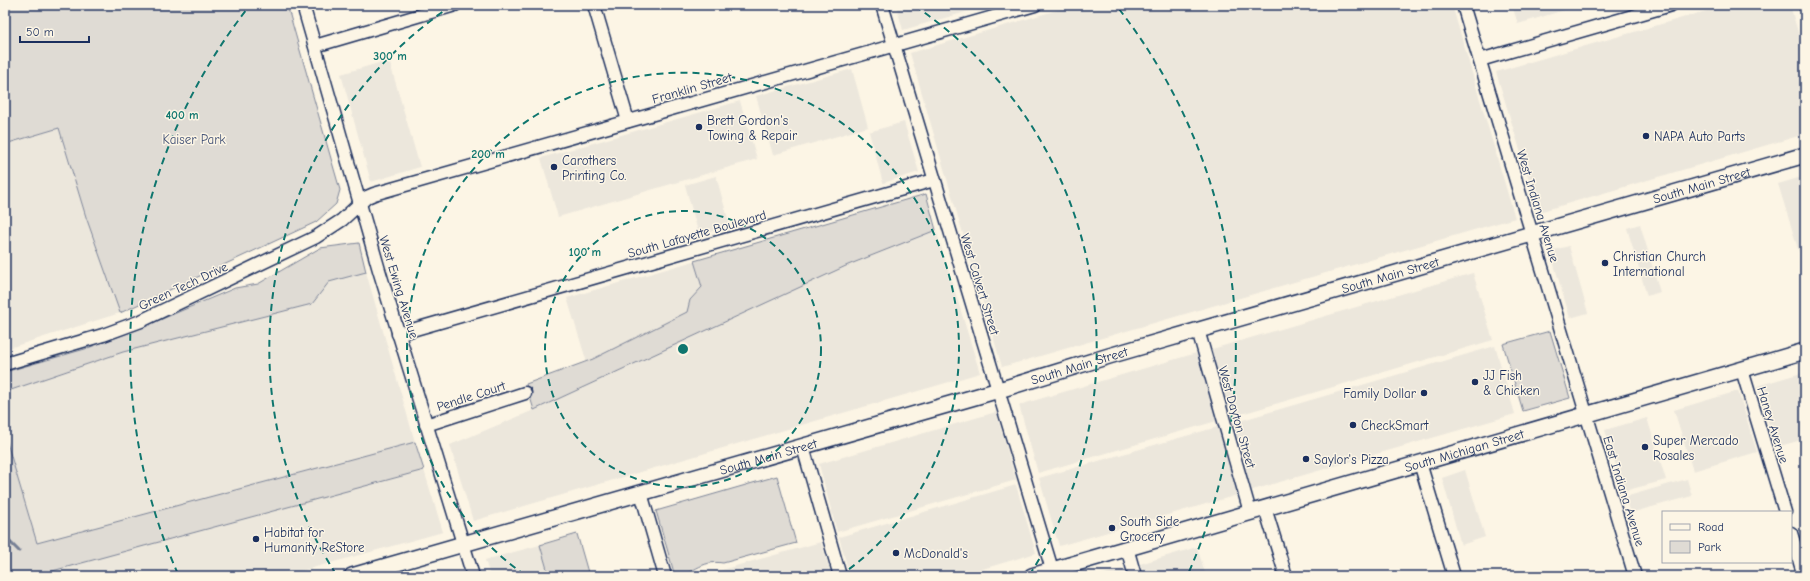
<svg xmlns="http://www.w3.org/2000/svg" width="1810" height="581" font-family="'Comic Neue',sans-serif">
  <rect width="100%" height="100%" fill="#fcf5e5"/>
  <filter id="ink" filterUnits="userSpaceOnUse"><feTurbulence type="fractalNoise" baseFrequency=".025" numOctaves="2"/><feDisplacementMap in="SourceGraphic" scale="8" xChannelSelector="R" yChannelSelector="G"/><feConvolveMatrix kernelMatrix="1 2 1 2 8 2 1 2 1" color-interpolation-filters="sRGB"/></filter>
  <g filter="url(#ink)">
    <g fill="#ece7dc">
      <path d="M896,5H990L903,30Z"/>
      <path d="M1075,5H1452L1515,218L1002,367L910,53Z"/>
      <path d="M1512,5H1581L1518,24Z"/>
      <path d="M1727,5H1790L1805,56V134L1539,212L1496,72Z"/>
      <path d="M389,60L420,167L371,182L341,74Z"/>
      <path d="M852,69L868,127L773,155L756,96Z"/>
      <path d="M740,101L757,159L558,217L541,158Z"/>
      <path d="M904,122L919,172L883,183L869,132Z"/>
      <path d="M59,128L86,217L120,313L6,349L5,144Z"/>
      <path d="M716,176L730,226L699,235L685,185Z"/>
      <path d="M1805,176V250L1799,252L1778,184Z"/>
      <path d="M1640,224L1660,292L1647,296L1627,228Z"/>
      <path d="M936,230L980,373L473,521L450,445L534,410L848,265Z"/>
      <path d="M1569,246L1588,313L1570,318L1550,251Z"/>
      <path d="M694,261L710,313L588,366L567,298Z"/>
      <path d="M366,272L415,442L37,543L5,436V392L123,352L312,304L329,282Z"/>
      <path d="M1473,273L1493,340L1228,418L1209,350Z"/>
      <path d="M1495,346L1515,414L1249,491L1229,424Z"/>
      <path d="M1200,352L1220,420L1038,473L1019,405Z"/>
      <path d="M1805,372V439L1776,447L1757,386Z"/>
      <path d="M1738,391L1757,452L1693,471L1674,410Z"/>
      <path d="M996,412L1016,480L837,532L819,464Z"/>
      <path d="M1647,418L1666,480L1624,491L1605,430Z"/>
      <path d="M1221,426L1241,494L1059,546L1039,478Z"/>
      <path d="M424,470L443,532L283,576H58L50,571Z"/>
      <path d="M1465,470L1485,537L1461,545L1442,478Z"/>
      <path d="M1687,479L1692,496L1630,513L1625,497Z"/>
      <path d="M1016,485L1036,553L959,576H850L839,537Z"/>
      <path d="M821,542L832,576H702L739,565Z"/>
      <path d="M540,545L549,576H490L485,560Z"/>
      <path d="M1197,547L1206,576H1143L1140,564Z"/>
      <path d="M1125,568L1127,576H1098L1121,569Z"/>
    </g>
    <g fill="#dfdbd4" stroke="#7d8599">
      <path d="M5,5H287L340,190L336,204L316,222L120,313L86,217L59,128L5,144Z"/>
      <path d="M926,194L936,230L848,265L534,410L526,384L593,359L687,312L690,300L702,287L694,261Z"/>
      <path d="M359,243L366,272L329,282L312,304L123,352L5,392V372L85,349L136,330L235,288L258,284L320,248Z"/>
      <path d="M1550,331L1570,398L1523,411L1503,344Z"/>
      <path d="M5,436L37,543L415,442L424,470L34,576H5Z"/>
      <path d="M777,476L796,543L723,563C701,559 691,576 675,576L656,511Z"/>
      <path d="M577,534L589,576H549L540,545Z"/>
    </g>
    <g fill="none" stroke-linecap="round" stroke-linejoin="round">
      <g stroke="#767f94" stroke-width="3">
        <path d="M5,537L19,551"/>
        <path d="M41,573L45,576"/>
      </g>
      <defs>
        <g id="minor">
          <path d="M303,5L379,270L473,576"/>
          <path d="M594,5L628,121"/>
          <path d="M882,5L1054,576"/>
          <path d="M1463,5L1635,576"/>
          <path d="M1805,5V6"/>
          <path d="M315,46L455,5"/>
          <path d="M1480,60L1671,5"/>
          <path d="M1198,330L1250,512"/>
          <path d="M398,334L934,180"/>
          <path d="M5,364L103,335L141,321L316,237L342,220L367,197L374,194L1035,5"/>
          <path d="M1742,370L1785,512"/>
          <path d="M426,425L525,393"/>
          <path d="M803,447L840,576"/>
          <path d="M1420,463L1454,576"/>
          <path d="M641,493L665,576"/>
          <path d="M1265,508L1286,576"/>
          <path d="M1791,533L1804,576"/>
          <path d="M1127,548L1135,576"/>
        </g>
        <g id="major">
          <path id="s1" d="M352,576L999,390L1109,356L1805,155"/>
          <path id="s2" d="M1032,576L1805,351"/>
        </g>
      </defs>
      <use href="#minor" stroke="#1b2f5e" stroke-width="15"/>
      <use href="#major" stroke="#1b2f5e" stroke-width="18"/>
      <use href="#minor" stroke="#fcf5e5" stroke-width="12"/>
      <use href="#major" stroke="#fcf5e5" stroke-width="15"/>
    </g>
  </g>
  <g fill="none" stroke="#0f766e" stroke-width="2" stroke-dasharray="7 5">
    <circle cx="683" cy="349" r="138"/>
    <path d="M525 575A276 276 0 1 1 841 575"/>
    <path d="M336 574A414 414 0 0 1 451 6M915 6A414 414 0 0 1 1030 574"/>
    <path d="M178 574A553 553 0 0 1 247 9M1119 9A553 553 0 0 1 1188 574"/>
  </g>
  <g fill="#1b2f5e" stroke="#fcf5e5" stroke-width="1.5">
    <circle cx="699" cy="127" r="4"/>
    <circle cx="1646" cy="136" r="4"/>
    <circle cx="554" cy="167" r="4"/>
    <circle cx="1605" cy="263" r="4"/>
    <circle cx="1475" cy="382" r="4"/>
    <circle cx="1424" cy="393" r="4"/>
    <circle cx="1353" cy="425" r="4"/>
    <circle cx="1645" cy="447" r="4"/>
    <circle cx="1306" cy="459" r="4"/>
    <circle cx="1112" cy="528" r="4"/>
    <circle cx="256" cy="539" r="4"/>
    <circle cx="896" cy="553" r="4"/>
  </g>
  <g text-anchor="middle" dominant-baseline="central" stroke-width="3" stroke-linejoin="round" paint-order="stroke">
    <g font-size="13" fill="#1b2f5e" stroke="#fcf5e5">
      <text transform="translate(692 88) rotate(-16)">Franklin Street</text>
      <text stroke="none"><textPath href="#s1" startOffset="1405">South Main Street</textPath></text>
      <text transform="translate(1538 206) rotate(73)">West Indiana Avenue</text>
      <text transform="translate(697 234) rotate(-16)">South Lafayette Boulevard</text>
      <text stroke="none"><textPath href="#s1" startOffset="1081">South Main Street</textPath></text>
      <text transform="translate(980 284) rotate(73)">West Calvert Street</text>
      <text transform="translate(183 286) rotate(-25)">Green Tech Drive</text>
      <text transform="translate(399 287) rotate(73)">West Ewing Avenue</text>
      <text stroke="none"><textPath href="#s1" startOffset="757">South Main Street</textPath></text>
      <text transform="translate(471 396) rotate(-18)">Pendle Court</text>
      <text transform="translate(1237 417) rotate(74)">West Dayton Street</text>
      <text transform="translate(1773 425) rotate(73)">Haney Avenue</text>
      <text stroke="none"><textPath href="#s2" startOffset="450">South Michigan Street</textPath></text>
      <text stroke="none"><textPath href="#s1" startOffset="433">South Main Street</textPath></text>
      <text transform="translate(1624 491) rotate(73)">East Indiana Avenue</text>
    </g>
    <g font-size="13" fill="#1b2f5e" stroke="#fcf5e5" text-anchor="start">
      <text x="707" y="120">Brett Gordon's<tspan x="707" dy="15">Towing &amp; Repair</tspan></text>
      <text x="1654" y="136">NAPA Auto Parts</text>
      <text x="562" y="160">Carothers<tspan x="562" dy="15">Printing Co.</tspan></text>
      <text x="1613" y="256">Christian Church<tspan x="1613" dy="15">International</tspan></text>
      <text x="1483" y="375">JJ Fish<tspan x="1483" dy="15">&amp; Chicken</tspan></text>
      <text x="1416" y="393" text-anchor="end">Family Dollar</text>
      <text x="1361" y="425">CheckSmart</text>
      <text x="1653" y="440">Super Mercado<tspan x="1653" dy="15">Rosales</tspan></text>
      <text x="1314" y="459">Saylor's Pizza</text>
      <text x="1120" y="521">South Side<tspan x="1120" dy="15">Grocery</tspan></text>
      <text x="264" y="532">Habitat for<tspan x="264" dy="15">Humanity ReStore</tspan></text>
      <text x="904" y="553">McDonald's</text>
    </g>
    <g font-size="13" fill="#425176" stroke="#fcf5e5">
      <text x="194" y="139">Kaiser Park</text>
    </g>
  </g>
  <circle cx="683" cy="349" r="6" fill="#0f766e" stroke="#fcf5e5" stroke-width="2"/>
  <g font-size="12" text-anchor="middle" font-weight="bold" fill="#0f766e" stroke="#fcf5e5" stroke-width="3" stroke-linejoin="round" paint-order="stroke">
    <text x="390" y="60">300 m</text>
    <text x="182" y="119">400 m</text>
    <text x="488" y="158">200 m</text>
    <text x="585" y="256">100 m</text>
  </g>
  <rect width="1810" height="581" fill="none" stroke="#fcf5e5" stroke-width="20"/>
  <rect x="10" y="10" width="1790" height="561" fill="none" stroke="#1b2f5e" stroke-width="1.5" filter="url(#ink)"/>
  <rect x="1662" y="511" width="130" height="52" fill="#fcf5e5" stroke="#a2a6af"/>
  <rect x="1670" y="524" width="20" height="6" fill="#fcf5e5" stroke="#a2a6af"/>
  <text x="1698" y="531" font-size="12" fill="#1b2f5e">Road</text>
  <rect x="1670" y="541" width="20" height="12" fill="#dfdbd4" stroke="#a2a6af"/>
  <text x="1698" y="551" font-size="12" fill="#1b2f5e">Park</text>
  <path d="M20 36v6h69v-6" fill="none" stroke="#1b2f5e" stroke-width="2"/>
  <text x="26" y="36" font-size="12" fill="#1b2f5e" stroke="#fcf5e5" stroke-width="3" paint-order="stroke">50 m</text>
</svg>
